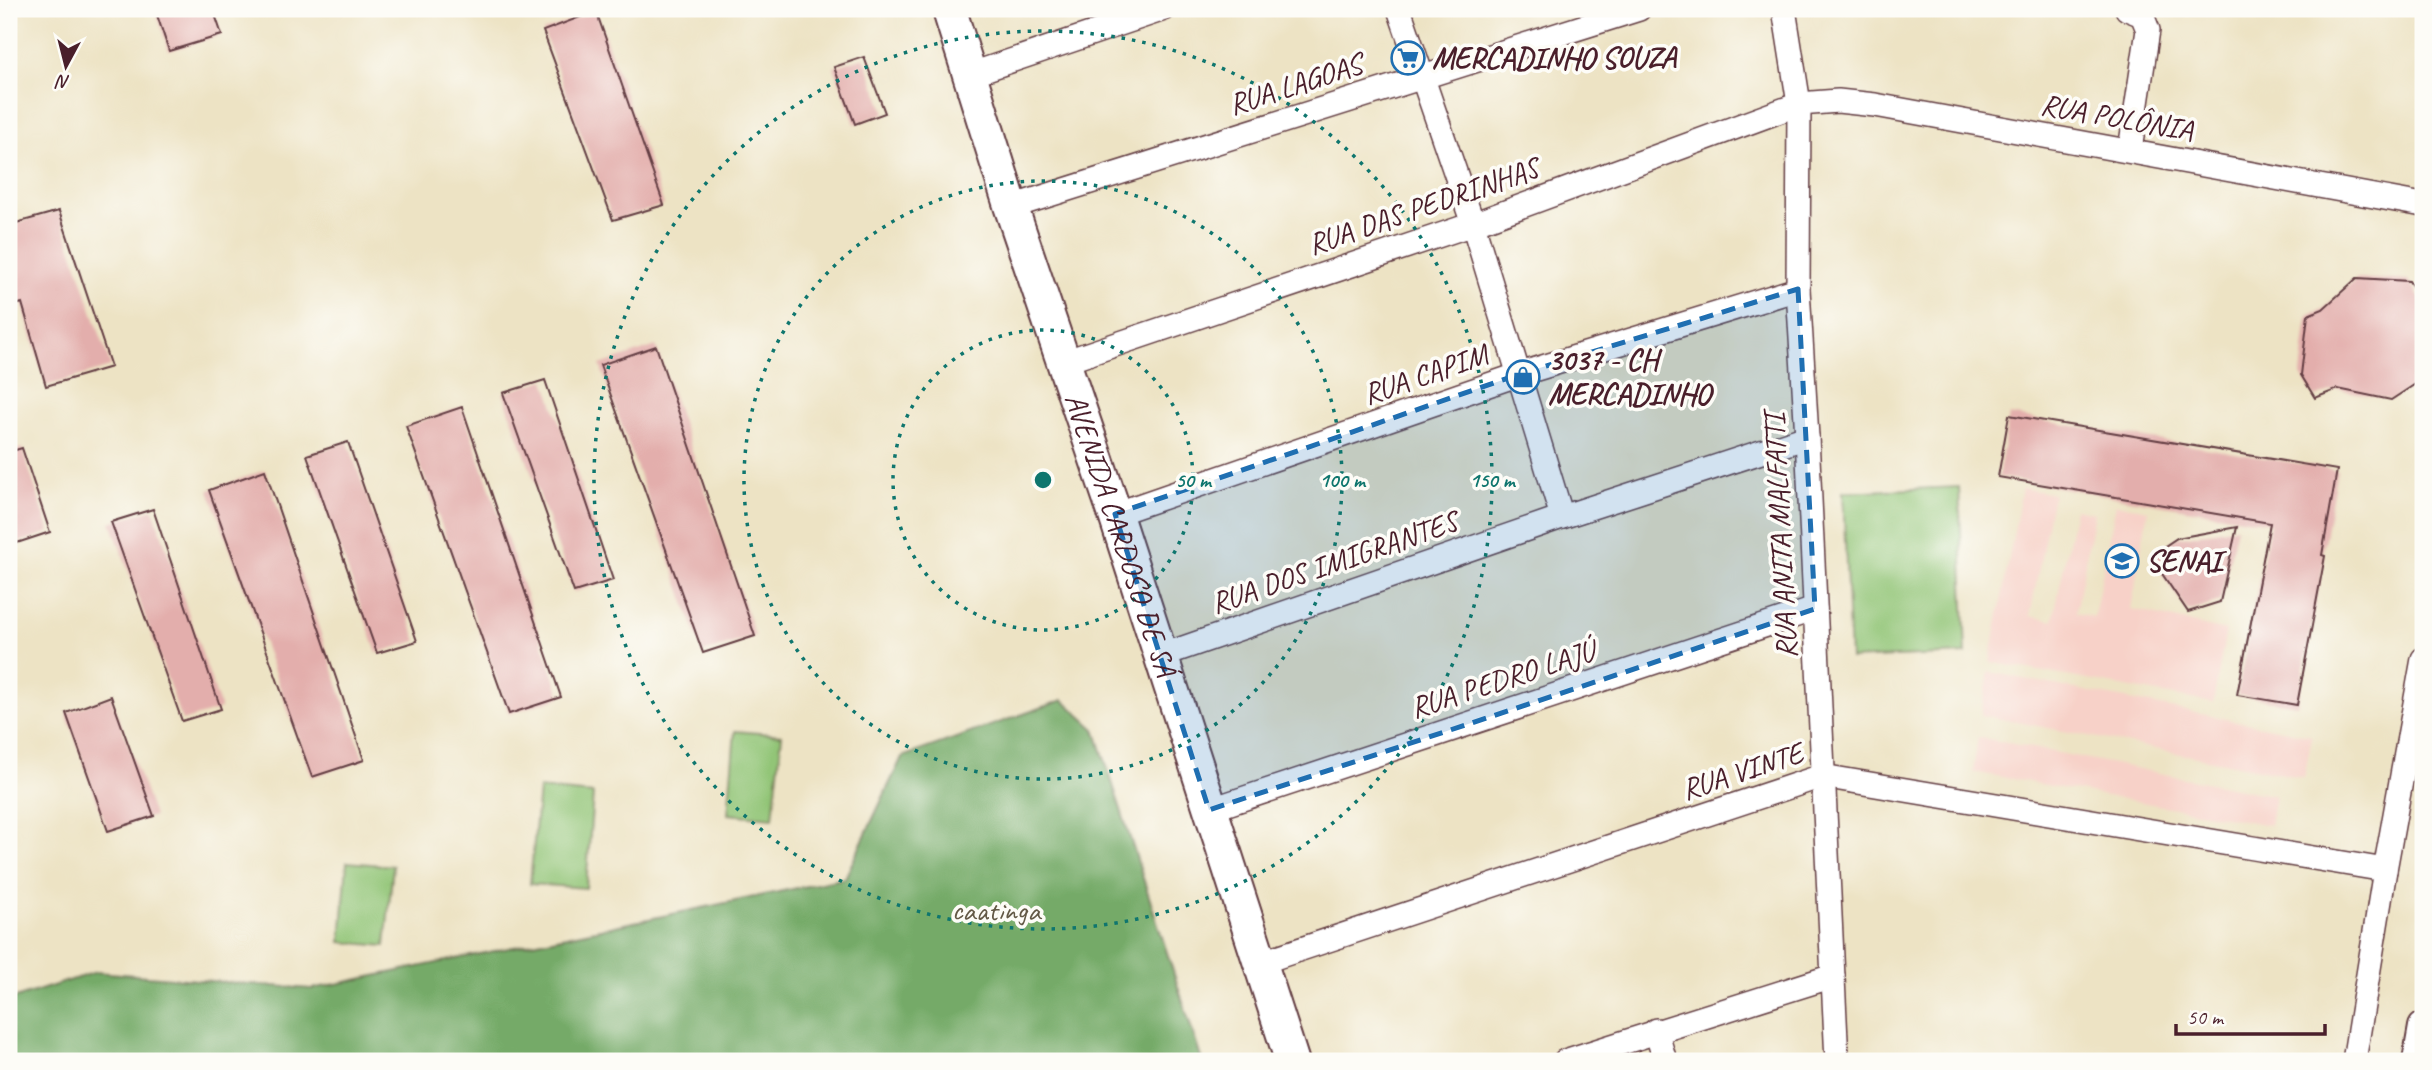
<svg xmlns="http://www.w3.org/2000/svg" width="2432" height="1070" font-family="Caveat,sans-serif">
  <rect width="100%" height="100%" fill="#fdfcf7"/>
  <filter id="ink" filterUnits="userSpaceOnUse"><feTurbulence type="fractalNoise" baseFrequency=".0143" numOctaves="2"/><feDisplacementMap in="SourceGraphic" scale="14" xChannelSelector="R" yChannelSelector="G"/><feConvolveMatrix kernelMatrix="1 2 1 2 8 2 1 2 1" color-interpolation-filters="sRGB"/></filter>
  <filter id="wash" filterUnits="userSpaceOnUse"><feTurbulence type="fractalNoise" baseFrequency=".00686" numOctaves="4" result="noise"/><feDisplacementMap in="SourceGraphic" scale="28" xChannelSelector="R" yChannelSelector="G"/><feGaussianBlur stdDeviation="1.57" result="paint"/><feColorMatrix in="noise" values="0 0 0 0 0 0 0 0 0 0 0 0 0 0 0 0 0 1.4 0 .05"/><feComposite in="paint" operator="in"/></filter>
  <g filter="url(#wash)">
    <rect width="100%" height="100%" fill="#ede3c4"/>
    <g fill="#f7d1c8">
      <path d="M2022,488L2053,494L2030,616L2053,621L2075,509L2094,513L2076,613L2094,617L2116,504L2148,510L2131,609L2226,631L2213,703L1990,662Z"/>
      <path d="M1989,672L2312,736L2304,778L1981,715Z"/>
      <path d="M1978,737L2275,796L2270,825L1973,772Z"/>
    </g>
    <g fill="#92c577" stroke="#6e7251" stroke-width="2">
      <path d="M1959,487L1966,654L1850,659L1843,492Z"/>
      <path d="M735,731L782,735L773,818L728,814Z"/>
      <path d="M539,789L593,794L586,888L530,884Z"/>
      <path d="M347,862L393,866L385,946L341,942Z"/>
    </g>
    <path fill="#75aa68" stroke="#60644a" stroke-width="2" d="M1063,700L1095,729L1202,1061H9V1000L96,972L312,989L845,878L902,757Z"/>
    <g id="blocks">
      <g fill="#e3aeac">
        <path d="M155,9H213L222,35L169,51Z"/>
        <path d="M596,11L664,205L613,220L543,31Z"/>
        <path d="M864,57L885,113L855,124L834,67Z"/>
        <path d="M59,211L111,367L46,386L22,303L9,307V225Z"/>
        <path d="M2357,278L2409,281L2423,303V379L2391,400L2338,389L2315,398L2301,375L2308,315L2323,309Z"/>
        <path d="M656,346L755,636L703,653L600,365Z"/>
        <path d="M545,380L613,580L574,592L503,393Z"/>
        <path d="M462,407L561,697L509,714L406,426Z"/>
        <path d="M2009,415L2337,470L2322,555L2325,556L2297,705L2237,695L2270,523L1998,477Z"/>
        <path d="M348,442L417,641L377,653L307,455Z"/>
        <path d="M22,448L50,532L17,543L9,519V452Z"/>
        <path d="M265,470L364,760L312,777L209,490Z"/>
        <path d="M153,509L221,709L182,721L111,522Z"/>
        <path d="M2237,527L2220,602L2188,612L2150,556L2177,538Z"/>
        <path d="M111,696L154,816L108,831L66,713Z"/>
      </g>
    </g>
  </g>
  <g filter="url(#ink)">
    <use href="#blocks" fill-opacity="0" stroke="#623c42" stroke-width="2"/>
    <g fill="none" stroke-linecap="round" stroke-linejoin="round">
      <defs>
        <g id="minor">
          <path d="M1399,9L1473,224L1562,517"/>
          <path d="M1784,9L1799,104L1798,289L1807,437L1837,1061"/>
          <path d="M2127,9L2142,15L2148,30L2130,150"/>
          <path d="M969,75L1164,9"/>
          <path d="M1011,207L1639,9"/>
          <path d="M1064,362L1473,224L1799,104L1838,101L1875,105L2423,205"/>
          <path d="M1115,514L1520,374L1798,289"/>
          <path d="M1160,656L1562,517L1807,437"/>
          <path d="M1209,810L1815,609"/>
          <path d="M1259,963L1822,776L2385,870"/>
          <path d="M1656,1030L1665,1061"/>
          <path d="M1565,1061L1833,976"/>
          <path d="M2354,1061L2385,870L2423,659"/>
        </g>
        <path id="major" d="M2417,1061L2423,1027"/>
        <g id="highway">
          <path id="s1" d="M949,9L1011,207L1115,514L1292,1061"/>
        </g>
      </defs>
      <use href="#minor" stroke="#623c42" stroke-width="26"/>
      <use href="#major" stroke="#623c42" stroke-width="32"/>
      <use href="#highway" stroke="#623c42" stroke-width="37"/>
      <use href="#minor" stroke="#fff" stroke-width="23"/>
      <use href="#major" stroke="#fff" stroke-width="28"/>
      <use href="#highway" stroke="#fff" stroke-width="33"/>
    </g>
  </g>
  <path fill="#1f6fb2" fill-opacity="0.2" stroke="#1f6fb2" stroke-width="5" stroke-dasharray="14 9" stroke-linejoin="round" d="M1798,289L1815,609L1209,810L1115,514L1520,374Z"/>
  <g fill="none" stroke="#0f766e" stroke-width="3.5" stroke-dasharray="3.5 7">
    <circle cx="1043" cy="480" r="150"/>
    <circle cx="1043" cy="480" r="299"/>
    <circle cx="1043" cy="480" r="449"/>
  </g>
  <defs>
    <symbol id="supermarket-ring" viewBox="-11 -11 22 22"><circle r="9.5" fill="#fdfcf7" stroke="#1f6fb2" stroke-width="1.5"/><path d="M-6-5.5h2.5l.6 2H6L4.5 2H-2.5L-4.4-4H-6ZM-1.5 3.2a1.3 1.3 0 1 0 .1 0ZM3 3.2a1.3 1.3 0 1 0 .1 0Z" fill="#1f6fb2"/></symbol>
    <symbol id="shop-ring" viewBox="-11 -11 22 22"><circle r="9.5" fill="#fdfcf7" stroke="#1f6fb2" stroke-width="1.5"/><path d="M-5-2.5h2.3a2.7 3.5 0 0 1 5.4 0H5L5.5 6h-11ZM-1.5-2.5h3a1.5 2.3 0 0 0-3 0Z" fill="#1f6fb2"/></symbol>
    <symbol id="university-ring" viewBox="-11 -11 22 22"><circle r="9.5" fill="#fdfcf7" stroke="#1f6fb2" stroke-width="1.5"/><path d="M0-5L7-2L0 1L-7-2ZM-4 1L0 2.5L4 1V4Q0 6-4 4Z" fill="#1f6fb2"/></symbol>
  </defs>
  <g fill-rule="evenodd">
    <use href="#supermarket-ring" x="1389" y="39" width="38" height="38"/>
    <use href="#shop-ring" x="1504" y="358" width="38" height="38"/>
    <use href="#university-ring" x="2103" y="542" width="38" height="38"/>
  </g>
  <g text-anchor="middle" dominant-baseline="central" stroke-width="7" stroke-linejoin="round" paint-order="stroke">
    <g font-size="30" font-weight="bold" fill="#4a1f2b" stroke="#fdfcf7" text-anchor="start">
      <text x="1432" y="58">MERCADINHO SOUZA</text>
      <text x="1548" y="360">3037 - CH<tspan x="1548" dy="34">MERCADINHO</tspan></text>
      <text x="2146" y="561">SENAI</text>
    </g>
    <g font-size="30" fill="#4a1f2b" stroke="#fdfcf7">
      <text transform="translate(1295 84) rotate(-18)">RUA LAGOAS</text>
      <text transform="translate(2117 117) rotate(10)">RUA POLÔNIA</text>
      <text transform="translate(1423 206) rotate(-19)">RUA DAS PEDRINHAS</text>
      <text transform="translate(1425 374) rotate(-19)">RUA CAPIM</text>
      <text stroke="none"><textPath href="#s1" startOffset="553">AVENIDA CARDOSO DE SÁ</textPath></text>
      <text transform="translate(1780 536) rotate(-93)">RUA ANITA MALFATTI</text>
      <text transform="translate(1334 562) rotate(-19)">RUA DOS IMIGRANTES</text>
      <text transform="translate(1502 679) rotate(-18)">RUA PEDRO LAJÚ</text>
      <text transform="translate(1742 771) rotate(-18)">RUA VINTE</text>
    </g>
    <g font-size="30" fill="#635946" stroke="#fdfcf7">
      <text x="996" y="910">caatinga</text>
    </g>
  </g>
  <circle cx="1043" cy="480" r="10" fill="#0f766e" stroke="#fdfcf7" stroke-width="3.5"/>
  <g font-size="21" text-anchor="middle" font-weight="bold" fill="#0f766e" stroke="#fdfcf7" stroke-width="7" stroke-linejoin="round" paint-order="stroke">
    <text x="1193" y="487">50 m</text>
    <text x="1342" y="487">100 m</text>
    <text x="1492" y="487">150 m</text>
  </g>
  <rect width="2432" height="1070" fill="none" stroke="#fdfcf7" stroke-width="35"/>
  <g transform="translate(66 66) rotate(187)" stroke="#fdfcf7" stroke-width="5" paint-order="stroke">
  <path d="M0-5L12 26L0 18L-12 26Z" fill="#4a1f2b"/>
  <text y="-10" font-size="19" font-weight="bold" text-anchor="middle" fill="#4a1f2b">N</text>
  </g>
  <path d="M2176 1024v10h149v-10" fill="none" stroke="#4a1f2b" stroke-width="3.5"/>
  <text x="2187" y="1024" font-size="21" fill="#4a1f2b" stroke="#fdfcf7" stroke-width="5" paint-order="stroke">50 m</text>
</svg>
